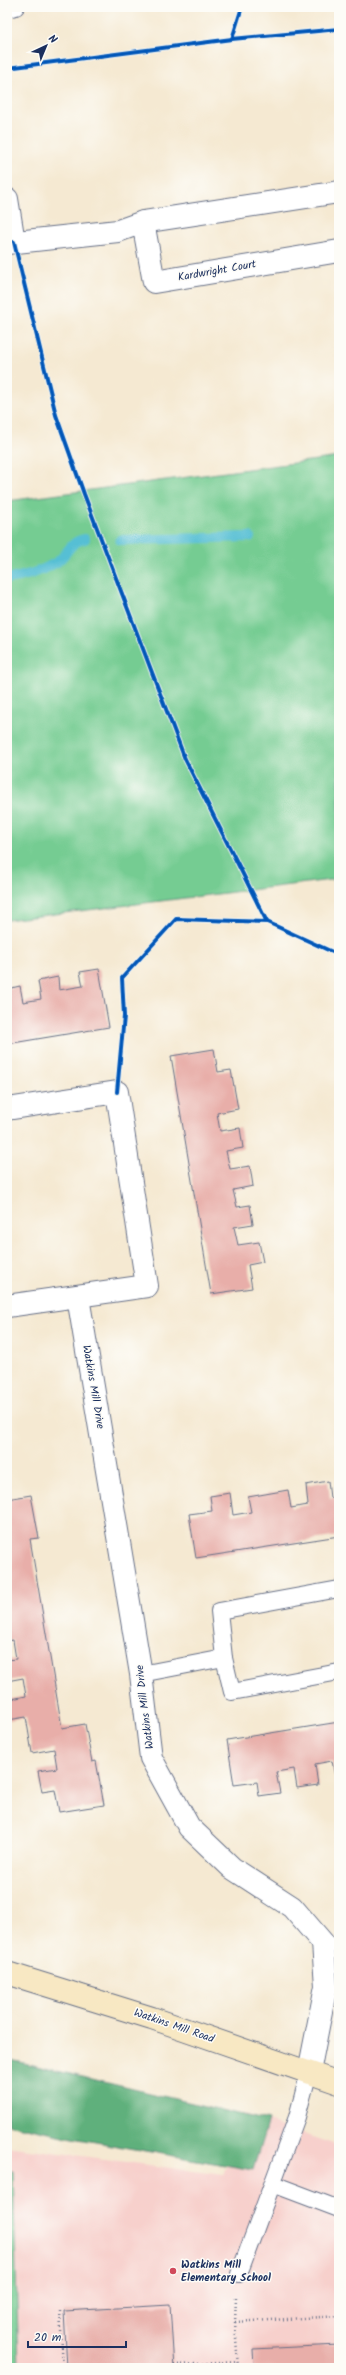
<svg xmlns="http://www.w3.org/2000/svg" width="346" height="2375" font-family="Kalam,sans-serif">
  <rect width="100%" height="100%" fill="#fdfcf7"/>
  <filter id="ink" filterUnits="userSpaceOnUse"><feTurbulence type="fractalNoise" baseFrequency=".025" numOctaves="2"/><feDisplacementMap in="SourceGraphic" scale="8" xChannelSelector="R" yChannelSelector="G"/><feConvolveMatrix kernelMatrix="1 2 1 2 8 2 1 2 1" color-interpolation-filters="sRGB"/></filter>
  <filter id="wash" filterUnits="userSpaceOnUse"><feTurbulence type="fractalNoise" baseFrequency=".012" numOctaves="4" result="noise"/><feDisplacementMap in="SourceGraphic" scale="16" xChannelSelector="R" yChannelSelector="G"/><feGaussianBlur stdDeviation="0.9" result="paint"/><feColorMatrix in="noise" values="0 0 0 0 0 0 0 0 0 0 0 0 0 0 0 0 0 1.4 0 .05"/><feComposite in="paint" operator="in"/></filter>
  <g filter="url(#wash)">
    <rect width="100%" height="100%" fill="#f5e9d2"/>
    <path fill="#f7d0cc" d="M244,2114L339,2146V2368H7V2146L223,2175Z"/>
    <g fill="#74cc92" stroke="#487e78">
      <path d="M339,457V879L7,920V501Z"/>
      <path d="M7,2171H13L19,2368H7Z"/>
    </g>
    <path fill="#5fb07c" stroke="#3d706d" d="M7,2059L268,2121L253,2170L73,2138L7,2124Z"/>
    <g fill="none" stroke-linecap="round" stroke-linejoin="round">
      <g stroke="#57bfd4" stroke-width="10">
        <path d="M120,540L250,537"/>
        <path d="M7,579C24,577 42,571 57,562C68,554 70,541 85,539"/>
      </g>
    </g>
    <g id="blocks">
      <g fill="#e8aea9">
        <path d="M99,969L109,1027L7,1044V989L20,986L23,1002L41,999L38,981L58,977L59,990L83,986L80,972Z"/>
        <path d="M214,1049L218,1072L231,1070L238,1109L217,1113L220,1131L240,1128L243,1148L226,1151L230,1169L250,1166L253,1186L233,1190L237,1207L250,1205L253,1224L234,1227L238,1245L259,1242L263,1262L248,1265L252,1288L211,1294L171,1056Z"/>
        <path d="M328,1481L330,1498L339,1497V1536L196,1558L189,1514L212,1511L210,1496L230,1493L233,1515L251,1512L248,1497L288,1490L291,1508L308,1505L306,1485Z"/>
        <path d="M31,1495L39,1538L30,1539L62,1728L85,1724L92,1762L96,1761L104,1805L59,1812L55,1790L42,1792L38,1771L57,1768L54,1749L32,1753L26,1717L8,1720L7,1713V1700L26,1696L23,1678L7,1681V1660L16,1659L13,1640L7,1641V1499Z"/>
        <path d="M339,1722V1777H335L332,1761L315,1764L318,1785L297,1788L294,1769L276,1772L280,1793L259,1796L257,1782L234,1785L227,1740Z"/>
        <path d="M170,2305L174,2368H67L64,2311Z"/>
        <path d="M339,2345V2368H254L253,2349Z"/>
      </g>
    </g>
  </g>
  <g filter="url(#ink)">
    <use href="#blocks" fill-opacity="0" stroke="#677087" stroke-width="1"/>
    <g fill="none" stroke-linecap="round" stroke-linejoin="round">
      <defs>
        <g id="lane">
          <path d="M7,9L16,7"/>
          <path d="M339,1589L219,1611L224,1658L232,1692L339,1672"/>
          <path d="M141,1674L224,1658"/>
          <path d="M273,2184L339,2209"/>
          <path d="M239,2274L297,2117L309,2072"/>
        </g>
        <g id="street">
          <path d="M7,199L14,242"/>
          <path d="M143,222L154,282L339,251"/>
          <path d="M7,243L118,231L143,222L339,192"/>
          <path d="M7,1109L117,1092L147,1286L7,1306"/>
          <path d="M78,1297L141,1674L151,1758L189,1827L232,1868L292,1907L323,1943L326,1986L309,2072"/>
        </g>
        <path id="secondary" d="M7,1973L152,2018L339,2083"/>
      </defs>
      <use href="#lane" stroke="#677087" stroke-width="18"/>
      <use href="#street" stroke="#677087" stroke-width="24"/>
      <use href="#secondary" stroke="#677087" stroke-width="24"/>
      <g stroke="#677087" stroke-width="2.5" stroke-dasharray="1 3" stroke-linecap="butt">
        <path d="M236,2298L235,2322L238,2368"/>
        <path d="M60,2311L63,2368"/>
        <path d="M235,2322L339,2316"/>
        <path d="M174,2365L238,2362"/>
      </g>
      <use href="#lane" stroke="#fff" stroke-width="16"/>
      <use href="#street" stroke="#fff" stroke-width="22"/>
      <use href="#secondary" stroke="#f8e8c3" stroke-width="22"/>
      <defs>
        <g id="cycleway">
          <path d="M232,39L339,29"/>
          <path d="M7,68L232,39L242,7"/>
          <path d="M14,242L56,415L84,494L185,759L267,922L176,919L122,978L124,1016L117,1092"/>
          <path d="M267,922L339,955"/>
        </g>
      </defs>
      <use href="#cycleway" stroke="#fdfcf7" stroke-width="6"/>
      <use href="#cycleway" stroke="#0057b8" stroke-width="4"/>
    </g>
  </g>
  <circle fill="#d1495b" stroke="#fdfcf7" stroke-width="1.5" cx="173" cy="2271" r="4"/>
  <g text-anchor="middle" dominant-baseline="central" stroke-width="3" stroke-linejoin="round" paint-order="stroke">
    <g font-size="11" fill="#1b2f5e" stroke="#fdfcf7">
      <text transform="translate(217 271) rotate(-10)">Kardwright Court</text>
      <text transform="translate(93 1387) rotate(80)">Watkins Mill Drive</text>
      <text transform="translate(145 1707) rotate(-97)">Watkins Mill Drive</text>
      <text transform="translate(174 2026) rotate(19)">Watkins Mill Road</text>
    </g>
    <g font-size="11" font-weight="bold" fill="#1b2f5e" stroke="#fdfcf7" text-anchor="start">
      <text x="181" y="2265">Watkins Mill<tspan x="181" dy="13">Elementary School</tspan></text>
    </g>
  </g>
  <rect width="346" height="2375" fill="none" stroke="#fdfcf7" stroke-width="24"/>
  <g transform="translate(46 46) rotate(44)" stroke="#fdfcf7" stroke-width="3" paint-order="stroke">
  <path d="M0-3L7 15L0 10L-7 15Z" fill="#1b2f5e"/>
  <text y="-6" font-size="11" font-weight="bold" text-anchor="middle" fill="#1b2f5e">N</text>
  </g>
  <path d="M28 2341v6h98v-6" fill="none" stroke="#1b2f5e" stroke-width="2"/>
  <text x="34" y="2341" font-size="12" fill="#1b2f5e" stroke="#fdfcf7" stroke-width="3" paint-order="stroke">20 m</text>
</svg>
